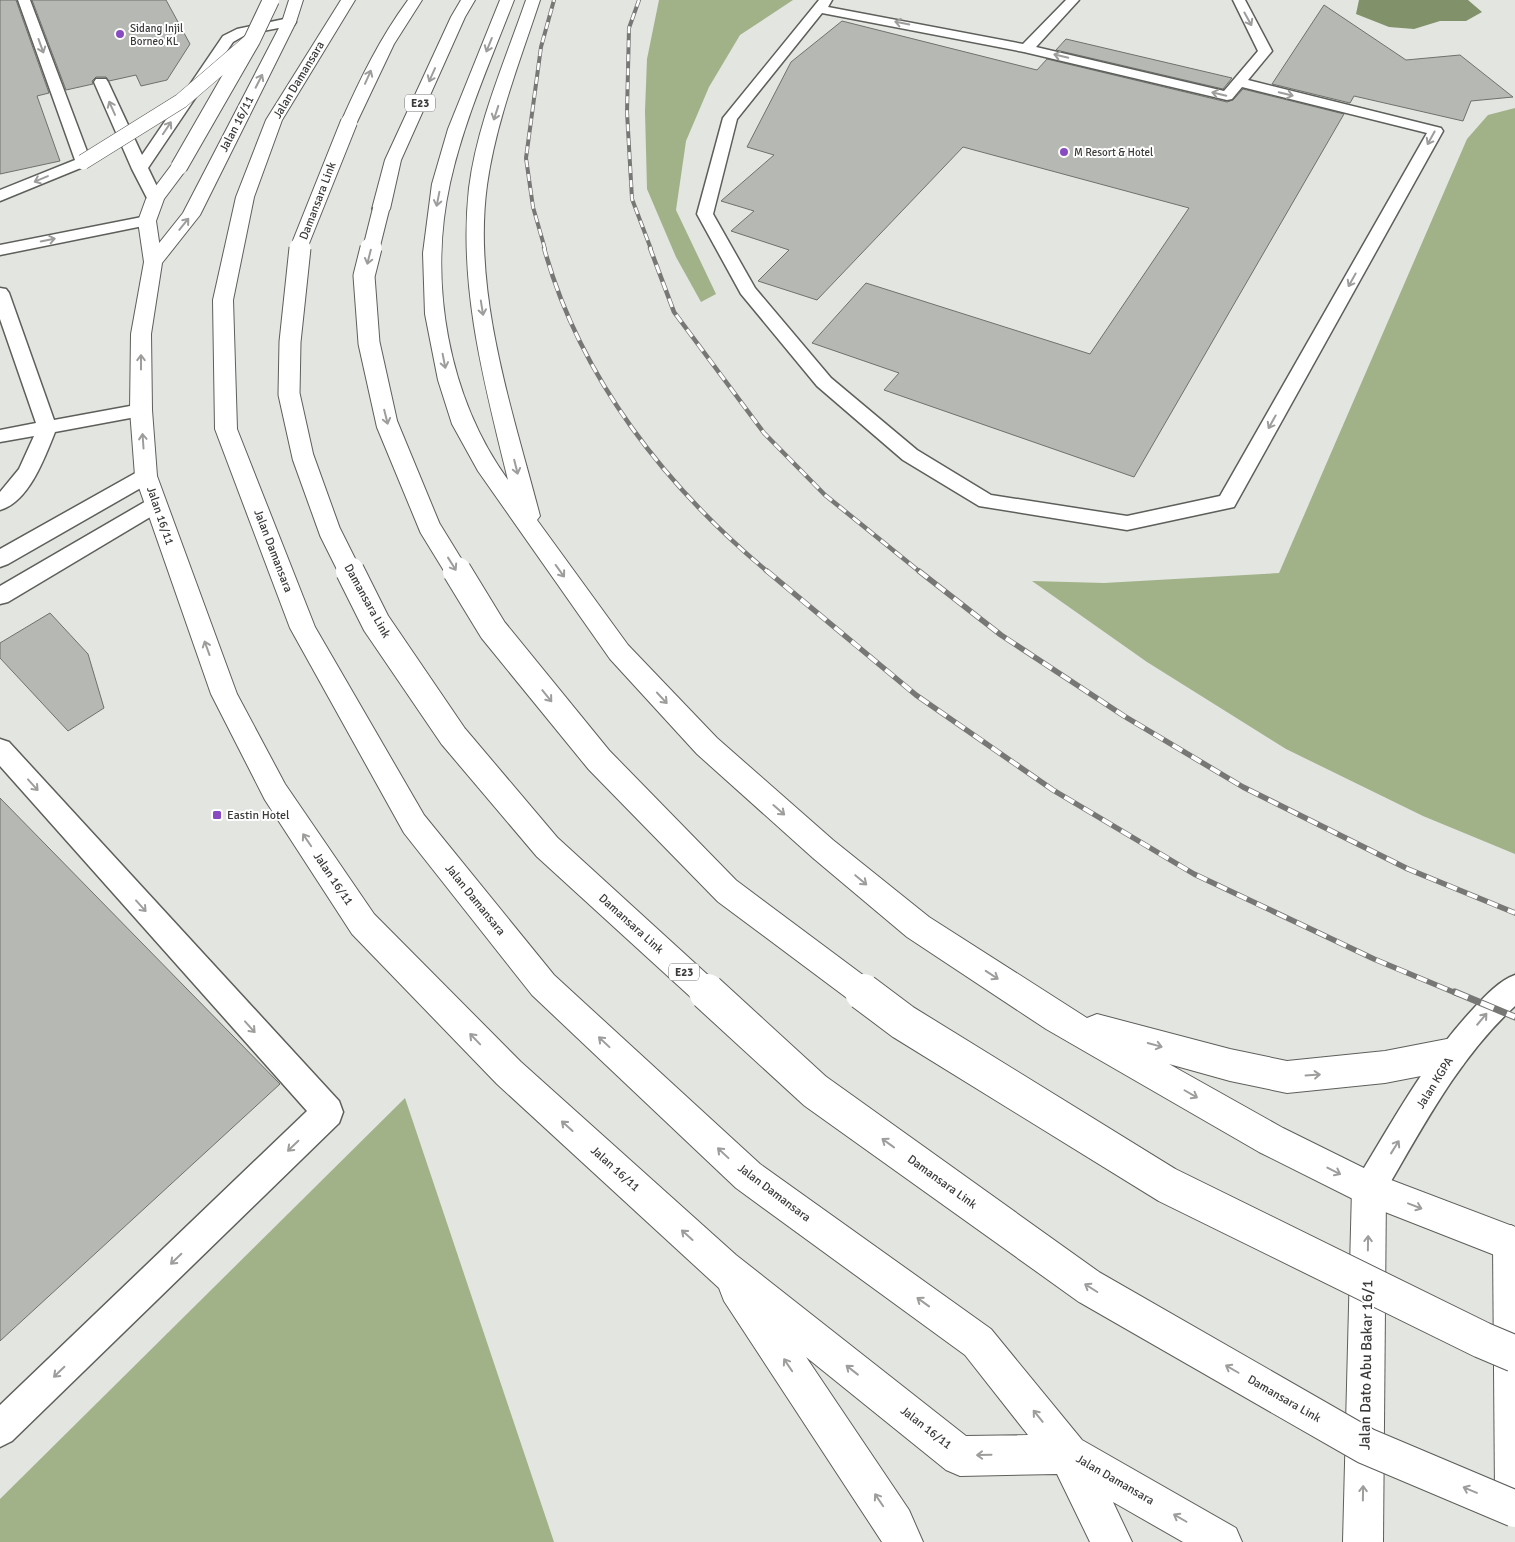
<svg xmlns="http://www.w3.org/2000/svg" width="1515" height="1542" font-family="Signika,sans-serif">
  <rect width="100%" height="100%" fill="#e3e5e0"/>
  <g fill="#a1b188">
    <path d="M659,0H793L740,35L709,87L686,141L676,210L716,294L701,302L676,257L647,189L645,111L647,59Z"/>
    <path d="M1515,108V854L1423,816L1286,749L1147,662L1032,581L1104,583L1279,573L1467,139L1488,115Z"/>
    <path d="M405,1098L554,1542H0V1499Z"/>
  </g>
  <path fill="#819169" d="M1359,0H1468L1482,12L1466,21H1440L1414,29L1389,27L1356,14Z"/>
  <g fill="#b6b8b3" stroke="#6f716d">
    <path d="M0,0H16L49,93L37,96L60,161L0,174Z"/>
    <path d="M32,0H166L190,44L167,80L141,86L136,75L109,81L106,77H96L92,81L93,84L66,90Z"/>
    <path d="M1324,5L1406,60L1460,55L1513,97L1471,101L1463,121L1354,96L1350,103L1272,84Z"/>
    <path d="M842,21L1037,70L1047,59L1227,102L1233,100L1243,89L1344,114L1134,477L884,390L899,373L812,343L866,283L1090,354L1189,208L963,147L817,300L758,281L789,250L731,231L754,211L721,201L774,155L747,147L791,62Z"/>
    <path d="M1066,39L1232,78L1223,89L1056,50Z"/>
    <path d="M50,613L88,654L104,708L68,731L0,658V643Z"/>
    <path d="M0,798L280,1084L0,1341Z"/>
  </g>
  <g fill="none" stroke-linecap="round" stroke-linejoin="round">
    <defs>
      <g id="lane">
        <path d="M18,0H30L91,162L88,165L0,201V190L75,160Z"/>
        <path d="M819,0H832L828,7L1023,44L1066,0H1079L1036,47L1224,91L1258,51L1233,0H1245L1272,51L1248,80L1441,128L1443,131L1234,507L1127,530L979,506L903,460L817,386L741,294L697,214L723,118ZM822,13L1024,52L1227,100L1232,99L1242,87L1427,133L1220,496L1127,516L991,495L917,450L831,378L755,288L713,214L737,119Z"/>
        <path d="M289,18L294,19L296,22L294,25L247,34L233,42L148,168L163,199L161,202H149L132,169L94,82L96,79H106L108,82L142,155L223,36L237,29Z"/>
        <path d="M147,216L153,218L155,221L153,224L0,255V245Z"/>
        <path d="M0,288L6,289L9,293L54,420L141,404L148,406L151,410L148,414L141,416L55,432C45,457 29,502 0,510V492L19,469L34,436L0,442V430L36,423L0,319Z"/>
        <path d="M146,469L153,471L156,476L153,481L8,564L0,567V549L139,471Z"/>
        <path d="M155,498L162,500L165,505L162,510L8,602L0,604V586L148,500Z"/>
        <path d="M0,739L9,742L339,1101L343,1112L339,1123L12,1441L0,1447V1405L307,1111L0,766Z"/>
        <path d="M1515,975V1006C1456,1060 1420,1133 1380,1200L1369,1205L1358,1200L1353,1189L1358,1178C1394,1119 1427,1058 1474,1008C1486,995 1499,981 1515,975Z"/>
      </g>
      <g id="secondary">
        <path d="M1369,1172L1381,1177L1386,1189L1383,1542H1343L1352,1189L1357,1177Z"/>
        <path d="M1511,1225L1515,1227V1514L1501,1508L1495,1494L1493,1243L1498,1230Z"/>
      </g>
      <path id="primary" d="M289,0H303L296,22L200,215L162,263L151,334L152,410L157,476L237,694L285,784L374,914L521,1062L736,1255L966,1436L1028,1435L965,1355L736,1188L532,995L404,833L290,628L215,429L213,300L236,197L266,120L341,0H355L282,120L254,197L233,300L237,429L315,627L424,815L554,975L760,1164L991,1329L1082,1440L1236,1528L1242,1542H1183L1113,1502L1132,1542H1090L1057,1474L960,1476L946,1470L806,1357L909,1510L923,1542H882L724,1301L719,1288L497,1084L352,934L265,800L211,694L135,476L130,410L131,334L144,262L183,213L282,22Z"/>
      <g id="highway">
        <path d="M408,0H422L394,44L357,122L355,125H343L341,122C360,79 380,38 408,0Z"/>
        <path d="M461,0H475L465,17L401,160L390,209L387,213L381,214L375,213L372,209L385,160L451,17Z"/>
        <path d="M500,0H514C491,60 464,120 450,183C428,282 448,397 508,480C485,385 458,288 469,188C477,124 505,61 526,0H540C520,61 496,121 487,185C472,294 513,412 540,516L537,520L628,645L717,738L833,840L929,917L1087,1018L1097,1014L1230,1049L1287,1061L1385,1051L1452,1038L1463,1043L1468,1054L1463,1065L1452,1070L1385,1083L1287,1093L1230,1081L1169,1064L1283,1128L1378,1175L1515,1227V1263L1357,1201L1259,1152L1046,1029L907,937L813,858L697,754L610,659L478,471L452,424L438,380L425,314L423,253L432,184L448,129Z"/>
        <path d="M179,162L185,163L188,167L164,199L156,221L162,262L160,266L153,268L146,266L144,262L138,221L146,199L173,163Z"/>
      </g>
    </defs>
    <use href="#lane" stroke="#5d5f5b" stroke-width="3"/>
    <use href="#secondary" stroke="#5d5f5b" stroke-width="2"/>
    <use href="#primary" stroke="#5d5f5b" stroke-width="2"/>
    <use href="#highway" stroke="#5d5f5b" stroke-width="2"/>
    <use href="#lane" fill="#fff" fill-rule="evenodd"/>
    <use href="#secondary" fill="#fff" fill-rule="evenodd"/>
    <use href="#primary" fill="#fff" fill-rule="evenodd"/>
    <use href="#highway" fill="#fff" fill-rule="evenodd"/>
    <defs>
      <g id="rail-far3">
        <path d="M639,0L629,28L627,112L632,199L651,249"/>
        <path d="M545,249L533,207L526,158L541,47L554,0"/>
      </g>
      <g id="rail-far2">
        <path d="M544,248C580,378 666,487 768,572"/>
        <path d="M650,248L674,312L764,433L825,495L920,572"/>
      </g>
      <g id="rail-far1">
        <path d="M767,571L916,695L1053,790L1194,874L1374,959L1458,994"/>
        <path d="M919,571L1001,635L1124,716L1243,787L1408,869L1515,913"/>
      </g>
      <path id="rail" d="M1455,992L1515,1017"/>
    </defs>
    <use href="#rail-far3" stroke="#777875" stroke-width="4"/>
    <use href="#rail-far2" stroke="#777875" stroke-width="4.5"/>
    <use href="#rail-far1" stroke="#777875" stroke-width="5.5"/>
    <use href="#rail" stroke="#777875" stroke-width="7"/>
    <use href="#rail-far3" stroke="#fff" stroke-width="2.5" stroke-dasharray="7" stroke-linecap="butt"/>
    <use href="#rail-far2" stroke="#fff" stroke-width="3" stroke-dasharray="9" stroke-linecap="butt"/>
    <use href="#rail-far1" stroke="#fff" stroke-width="4" stroke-dasharray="11" stroke-linecap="butt"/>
    <use href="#rail" stroke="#fff" stroke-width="5" stroke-dasharray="14" stroke-linecap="butt"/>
    <defs>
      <path id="lane-bridge" d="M83,162L181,101L252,40"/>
      <g id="highway-bridge-far3">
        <path d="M179,167L252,40L271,0"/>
        <path d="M300,249L301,242L349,122"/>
        <path d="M371,249L381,209"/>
      </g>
      <g id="highway-bridge-far2">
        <path d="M300,248L290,342L289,394L303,457L330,532L350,572"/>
        <path d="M371,248L364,276L369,343L387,424L430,528L457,572"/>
      </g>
      <g id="highway-bridge-far1">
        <path d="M350,571L376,623L453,736L547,847L708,994"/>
        <path d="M457,571L493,630L599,760L727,891L865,994"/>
      </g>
      <g id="highway-bridge">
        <path d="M707,992L815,1091L1089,1287L1366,1446L1515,1509"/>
        <path d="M863,992L903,1022L1167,1185L1482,1340L1515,1354"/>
      </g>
    </defs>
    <use href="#lane-bridge" stroke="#5d5f5b" stroke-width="16" stroke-linecap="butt"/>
    <use href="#highway-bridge-far3" stroke="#5d5f5b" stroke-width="18" stroke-linecap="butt"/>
    <use href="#highway-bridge-far2" stroke="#5d5f5b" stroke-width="23" stroke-linecap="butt"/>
    <use href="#highway-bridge-far1" stroke="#5d5f5b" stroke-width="30" stroke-linecap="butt"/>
    <use href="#highway-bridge" stroke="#5d5f5b" stroke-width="38" stroke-linecap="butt"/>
    <use href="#lane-bridge" stroke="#fff" stroke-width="15"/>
    <use href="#highway-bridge-far3" stroke="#fff" stroke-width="16"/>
    <use href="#highway-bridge-far2" stroke="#fff" stroke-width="21"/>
    <use href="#highway-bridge-far1" stroke="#fff" stroke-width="28"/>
    <use href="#highway-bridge" stroke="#fff" stroke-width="36"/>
  </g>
  <defs><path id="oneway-shaft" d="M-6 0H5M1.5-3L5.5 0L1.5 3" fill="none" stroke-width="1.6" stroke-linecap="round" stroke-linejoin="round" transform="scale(1.25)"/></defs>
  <g stroke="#9d9e9c">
    <use href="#oneway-shaft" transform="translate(1248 19) rotate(61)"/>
    <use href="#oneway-shaft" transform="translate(902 23) rotate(-169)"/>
    <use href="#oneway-shaft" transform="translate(489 45) rotate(112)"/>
    <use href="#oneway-shaft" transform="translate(41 46) rotate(70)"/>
    <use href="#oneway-shaft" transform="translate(1061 56) rotate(-167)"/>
    <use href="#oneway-shaft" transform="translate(432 75) rotate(114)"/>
    <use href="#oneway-shaft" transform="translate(368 77) rotate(-66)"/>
    <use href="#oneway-shaft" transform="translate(259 81) rotate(-63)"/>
    <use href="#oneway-shaft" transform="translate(1219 94) rotate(-166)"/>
    <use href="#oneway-shaft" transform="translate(1286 94) rotate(14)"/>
    <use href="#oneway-shaft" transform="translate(112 108) rotate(-114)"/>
    <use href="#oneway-shaft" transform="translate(496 113) rotate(108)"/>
    <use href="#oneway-shaft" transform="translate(167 128) rotate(-56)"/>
    <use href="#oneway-shaft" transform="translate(1431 138) rotate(119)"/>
    <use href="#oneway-shaft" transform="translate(41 179) rotate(157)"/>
    <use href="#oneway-shaft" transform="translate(438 199) rotate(101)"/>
    <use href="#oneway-shaft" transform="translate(184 224) rotate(-51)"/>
    <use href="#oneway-shaft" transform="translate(48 240) rotate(-11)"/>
    <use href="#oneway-shaft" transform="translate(369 257) rotate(104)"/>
    <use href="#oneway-shaft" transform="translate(1352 280) rotate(119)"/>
    <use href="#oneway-shaft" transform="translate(482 308) rotate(81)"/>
    <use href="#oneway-shaft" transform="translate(444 361) rotate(79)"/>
    <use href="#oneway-shaft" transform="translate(141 362) rotate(-90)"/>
    <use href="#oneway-shaft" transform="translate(386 417) rotate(76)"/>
    <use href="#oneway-shaft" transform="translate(1272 422) rotate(119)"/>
    <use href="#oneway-shaft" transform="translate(143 441) rotate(-94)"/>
    <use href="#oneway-shaft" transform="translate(516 467) rotate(76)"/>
    <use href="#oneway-shaft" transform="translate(452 564) rotate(58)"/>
    <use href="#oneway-shaft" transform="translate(560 571) rotate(54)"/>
    <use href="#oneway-shaft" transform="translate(207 648) rotate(-110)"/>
    <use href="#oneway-shaft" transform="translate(547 696) rotate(51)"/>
    <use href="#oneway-shaft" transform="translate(662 698) rotate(47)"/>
    <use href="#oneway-shaft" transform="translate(33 785) rotate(48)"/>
    <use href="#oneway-shaft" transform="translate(779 810) rotate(41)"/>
    <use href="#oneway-shaft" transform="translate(307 840) rotate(-124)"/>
    <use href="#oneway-shaft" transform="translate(861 880) rotate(40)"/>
    <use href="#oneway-shaft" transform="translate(141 906) rotate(48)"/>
    <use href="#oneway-shaft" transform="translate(992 975) rotate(33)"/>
    <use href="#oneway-shaft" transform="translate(1482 1019) rotate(-50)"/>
    <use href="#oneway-shaft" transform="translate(250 1027) rotate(48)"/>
    <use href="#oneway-shaft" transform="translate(475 1039) rotate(-134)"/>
    <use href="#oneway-shaft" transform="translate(604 1042) rotate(-137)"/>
    <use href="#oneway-shaft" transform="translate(1155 1045) rotate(15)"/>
    <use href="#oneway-shaft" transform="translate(1313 1075) rotate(-4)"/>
    <use href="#oneway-shaft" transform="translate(1191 1094) rotate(30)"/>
    <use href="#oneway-shaft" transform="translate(567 1126) rotate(-138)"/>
    <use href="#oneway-shaft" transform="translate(888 1143) rotate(-144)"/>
    <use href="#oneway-shaft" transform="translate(293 1146) rotate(136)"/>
    <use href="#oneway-shaft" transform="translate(1395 1147) rotate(-58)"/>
    <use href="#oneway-shaft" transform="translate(723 1153) rotate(-137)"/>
    <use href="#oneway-shaft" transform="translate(1334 1171) rotate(27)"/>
    <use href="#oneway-shaft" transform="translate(1415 1206) rotate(21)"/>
    <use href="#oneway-shaft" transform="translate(687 1235) rotate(-138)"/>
    <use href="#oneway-shaft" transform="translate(1368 1243) rotate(-89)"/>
    <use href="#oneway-shaft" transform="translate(176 1259) rotate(136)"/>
    <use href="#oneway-shaft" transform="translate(1091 1288) rotate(-148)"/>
    <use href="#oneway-shaft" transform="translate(923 1302) rotate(-144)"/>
    <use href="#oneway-shaft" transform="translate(788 1365) rotate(-124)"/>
    <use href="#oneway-shaft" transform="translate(1232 1369) rotate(-150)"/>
    <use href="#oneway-shaft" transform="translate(852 1370) rotate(-142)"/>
    <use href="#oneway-shaft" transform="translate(59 1372) rotate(136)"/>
    <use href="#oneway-shaft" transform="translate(1038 1416) rotate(-129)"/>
    <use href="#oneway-shaft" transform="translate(984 1455) rotate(179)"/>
    <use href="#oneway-shaft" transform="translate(1470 1490) rotate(-157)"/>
    <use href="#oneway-shaft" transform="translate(1363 1493) rotate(-89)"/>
    <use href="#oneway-shaft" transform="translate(879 1500) rotate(-124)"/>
    <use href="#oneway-shaft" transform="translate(1180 1518) rotate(-150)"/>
  </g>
  <g fill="#894bc1" stroke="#fff" stroke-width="2">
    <circle cx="120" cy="34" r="5"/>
    <circle cx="1064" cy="152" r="5"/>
    <rect x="212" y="810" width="10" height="10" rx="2.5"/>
  </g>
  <g text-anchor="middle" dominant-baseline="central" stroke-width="4" stroke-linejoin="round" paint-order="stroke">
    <g font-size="11" fill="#3b3c3a" stroke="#fff" text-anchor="start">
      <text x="130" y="28">Sidang Injil<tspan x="130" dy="13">Borneo KL</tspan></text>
      <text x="1074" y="152">M Resort &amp; Hotel</text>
    </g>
    <g fill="#fff" stroke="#767675" stroke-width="1">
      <rect x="405" y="94.5" width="30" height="17" rx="4"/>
      <rect x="669" y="963.5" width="30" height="17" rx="4"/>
    </g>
    <g font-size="11" font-weight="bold" fill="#3b3c3a">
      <text x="420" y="103">E23</text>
      <text x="684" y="972">E23</text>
    </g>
    <g font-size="12" fill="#3b3c3a" stroke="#fff">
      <text transform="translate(299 80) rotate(-59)">Jalan Damansara</text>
      <text transform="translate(237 124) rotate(-63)">Jalan 16/11</text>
      <text transform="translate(318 201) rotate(-69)">Damansara Link</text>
      <text transform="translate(160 516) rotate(71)">Jalan 16/11</text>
      <text transform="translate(273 551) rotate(69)">Jalan Damansara</text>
      <text transform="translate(367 601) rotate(61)">Damansara Link</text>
      <text transform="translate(333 879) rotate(56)">Jalan 16/11</text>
      <text transform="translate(475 900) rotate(51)">Jalan Damansara</text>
      <text transform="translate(631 924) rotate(42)">Damansara Link</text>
      <text transform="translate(1435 1083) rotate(-58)">Jalan KGPA</text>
      <text transform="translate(615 1169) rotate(42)">Jalan 16/11</text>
      <text transform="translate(942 1182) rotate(36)">Damansara Link</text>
      <text transform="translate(774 1193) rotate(37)">Jalan Damansara</text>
      <text transform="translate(1284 1399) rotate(30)">Damansara Link</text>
      <text transform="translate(926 1428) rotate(38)">Jalan 16/11</text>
      <text transform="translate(1115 1480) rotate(30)">Jalan Damansara</text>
    </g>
    <g font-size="12" fill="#3b3c3a" stroke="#fff" text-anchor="start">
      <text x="227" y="815">Eastin Hotel</text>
    </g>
    <g font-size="15" fill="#3b3c3a" stroke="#fff">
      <text transform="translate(1366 1365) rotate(-89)">Jalan Dato Abu Bakar 16/1</text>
    </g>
  </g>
</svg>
